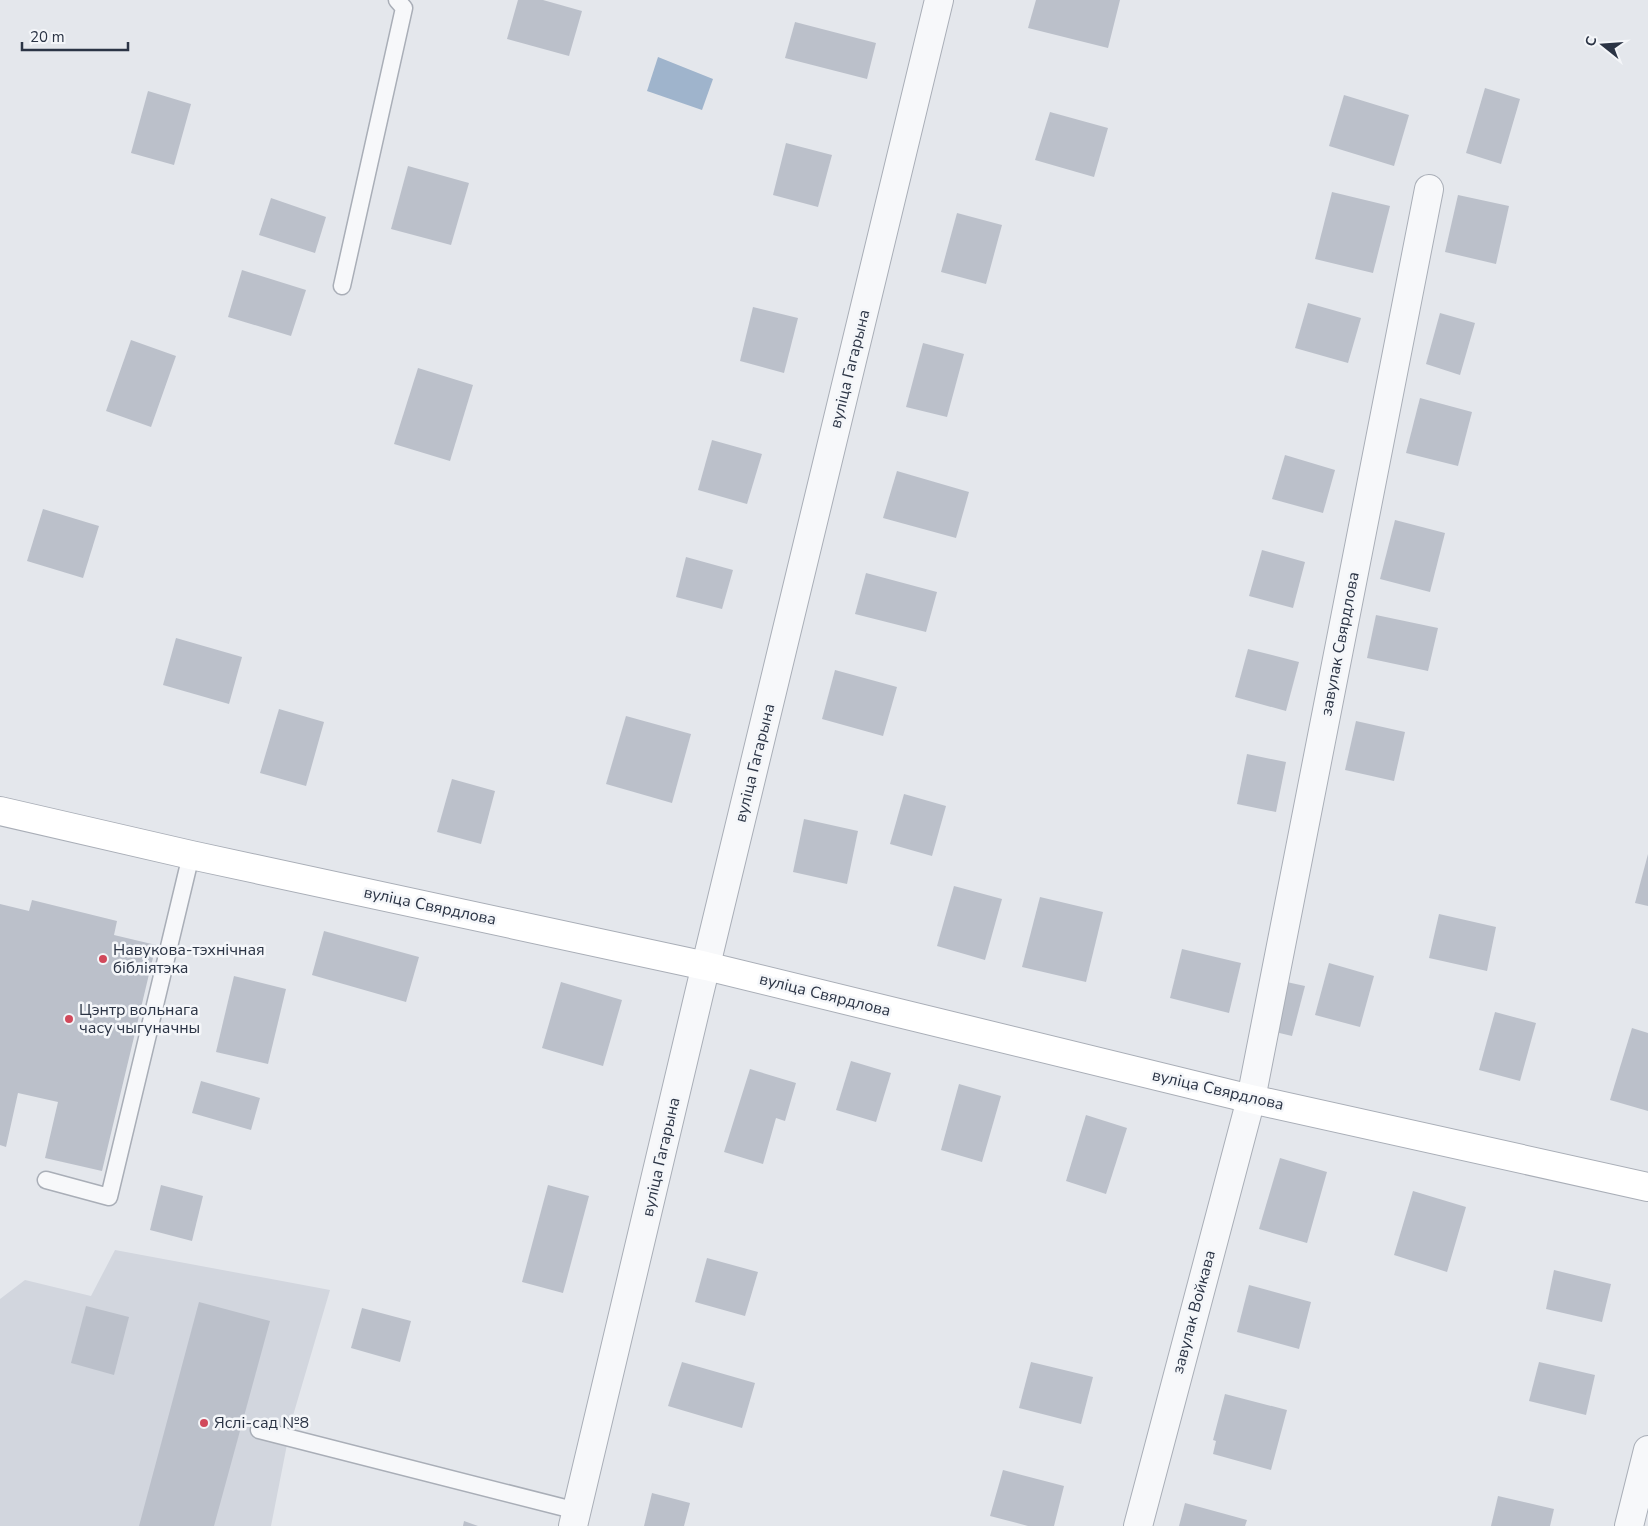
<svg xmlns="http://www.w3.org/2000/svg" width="1648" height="1526" font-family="'Nunito Sans',sans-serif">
  <rect width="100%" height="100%" fill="#e4e7ec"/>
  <path fill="#d2d6de" d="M115,1250L330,1290L292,1419L271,1526H0V1299L25,1280L91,1296Z"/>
  <path fill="#9fb4cc" d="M658,57L713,79L702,110L647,91Z"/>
  <g fill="#bbc0ca">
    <path d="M518,0H543L582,11L569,56L507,39Z"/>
    <path d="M1036,0H1120L1108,48L1028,28Z"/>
    <path d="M795,22L876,43L867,79L785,58Z"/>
    <path d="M1485,88L1520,99L1501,164L1466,153Z"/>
    <path d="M148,91L191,104L174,165L131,153Z"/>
    <path d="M1344,95L1409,115L1394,166L1329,146Z"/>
    <path d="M1050,112L1108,128L1094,177L1035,160Z"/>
    <path d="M786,143L832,155L818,207L773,195Z"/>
    <path d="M408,166L469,183L451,245L391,229Z"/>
    <path d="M1332,192L1390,206L1373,273L1315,259Z"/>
    <path d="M1458,195L1509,206L1496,264L1445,252Z"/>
    <path d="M271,198L326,217L315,253L259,235Z"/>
    <path d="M957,213L1002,225L986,284L941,272Z"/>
    <path d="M242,270L306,290L291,336L228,317Z"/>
    <path d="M1308,303L1361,318L1348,363L1295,348Z"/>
    <path d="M753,307L798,318L784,373L740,361Z"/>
    <path d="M1440,313L1475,323L1460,375L1426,364Z"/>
    <path d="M131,340L176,356L151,427L106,411Z"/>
    <path d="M923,343L964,354L947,417L906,407Z"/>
    <path d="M418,368L473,385L450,461L394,444Z"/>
    <path d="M1420,398L1472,412L1458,466L1406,453Z"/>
    <path d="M712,440L762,454L747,504L698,490Z"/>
    <path d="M1285,455L1335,470L1323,513L1272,499Z"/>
    <path d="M897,471L969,492L956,538L883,518Z"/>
    <path d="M43,509L99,526L83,578L27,561Z"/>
    <path d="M1395,520L1445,533L1430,592L1380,579Z"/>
    <path d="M1262,550L1305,562L1293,608L1249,596Z"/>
    <path d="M686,557L733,570L722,609L676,597Z"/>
    <path d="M866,573L937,592L926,632L855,614Z"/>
    <path d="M1376,615L1438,628L1428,671L1367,658Z"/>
    <path d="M176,638L242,657L229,704L163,685Z"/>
    <path d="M1248,649L1299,662L1286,711L1235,697Z"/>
    <path d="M835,670L897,687L883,736L822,719Z"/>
    <path d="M279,709L324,722L306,786L260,773Z"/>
    <path d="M626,716L691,734L672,803L606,784Z"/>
    <path d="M1356,721L1405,732L1394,781L1345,770Z"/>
    <path d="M1247,754L1286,762L1276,812L1237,804Z"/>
    <path d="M452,779L495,791L481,844L437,832Z"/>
    <path d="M904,794L946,806L932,856L890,844Z"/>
    <path d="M804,819L858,831L847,884L793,872Z"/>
    <path d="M1648,854V906L1635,903Z"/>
    <path d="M954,886L1002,899L985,960L937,946Z"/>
    <path d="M1040,897L1103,912L1086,982L1022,967Z"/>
    <path d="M32,900L117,921L114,935L156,945L102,1171L45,1158L58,1102L18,1093L6,1147L0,1145V904L29,911Z"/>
    <path d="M1439,914L1496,927L1487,971L1429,958Z"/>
    <path d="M324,931L419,957L406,1002L312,975Z"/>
    <path d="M1182,949L1241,963L1229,1013L1170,998Z"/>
    <path d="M1329,963L1374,976L1360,1027L1315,1015Z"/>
    <path d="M234,976L286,989L268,1064L216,1052Z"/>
    <path d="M1282,981L1305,986L1292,1036L1271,1031Z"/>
    <path d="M561,982L622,1000L603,1066L542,1048Z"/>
    <path d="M1495,1012L1536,1023L1520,1081L1479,1070Z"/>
    <path d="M1632,1028L1648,1033V1111L1610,1100Z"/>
    <path d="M851,1061L891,1073L876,1122L836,1110Z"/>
    <path d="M750,1069L796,1083L785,1121L776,1118L763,1164L724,1152Z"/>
    <path d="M201,1081L260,1098L251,1130L192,1113Z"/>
    <path d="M959,1084L1001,1096L982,1162L941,1150Z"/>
    <path d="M1086,1115L1127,1128L1106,1194L1066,1181Z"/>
    <path d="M1280,1158L1327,1172L1307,1243L1259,1229Z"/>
    <path d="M161,1185L203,1196L192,1241L150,1230Z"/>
    <path d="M548,1185L589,1196L563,1293L522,1282Z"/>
    <path d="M1413,1191L1466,1207L1447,1272L1394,1255Z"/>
    <path d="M707,1258L758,1272L745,1316L695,1302Z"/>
    <path d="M1554,1270L1611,1284L1602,1322L1546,1309Z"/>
    <path d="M1249,1285L1311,1302L1299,1349L1237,1332Z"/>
    <path d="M199,1302L270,1321L214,1526H139Z"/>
    <path d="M86,1306L129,1317L114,1375L71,1363Z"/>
    <path d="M362,1308L411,1321L400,1362L351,1348Z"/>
    <path d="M682,1362L755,1383L742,1428L668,1406Z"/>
    <path d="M1031,1362L1093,1377L1081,1424L1019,1408Z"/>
    <path d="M1539,1362L1595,1375L1586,1415L1529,1401Z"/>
    <path d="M1225,1394L1287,1410L1271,1470L1213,1454L1216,1441L1213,1440Z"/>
    <path d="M1003,1470L1064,1486L1054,1526H1028L990,1516Z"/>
    <path d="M652,1493L690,1503L684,1526H644Z"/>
    <path d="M1498,1496L1554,1509L1550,1526H1491Z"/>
    <path d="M1185,1503L1247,1520L1245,1526H1179Z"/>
    <path d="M464,1521L478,1526H463Z"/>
  </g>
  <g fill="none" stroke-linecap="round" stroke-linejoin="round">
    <defs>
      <g id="service">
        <path d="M342,286L404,8L397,0"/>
        <path d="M46,1180L109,1197L191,855"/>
        <path d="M259,1430L577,1511"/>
      </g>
      <g id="minor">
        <path d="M573,1526L699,994L939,0"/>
        <path d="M1138,1526L1251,1099L1429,189"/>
        <path d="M1629,1526L1648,1450"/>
      </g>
      <path id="secondary" d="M0,811L191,855L706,966L1251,1099L1648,1187"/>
    </defs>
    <use href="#service" stroke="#a9aeb7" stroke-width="19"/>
    <use href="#minor" stroke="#a9aeb7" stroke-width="30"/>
    <use href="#secondary" stroke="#a9aeb7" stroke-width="30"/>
    <use href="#service" stroke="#f7f8fa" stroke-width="16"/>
    <use href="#minor" stroke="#f7f8fa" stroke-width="28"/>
    <use href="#secondary" stroke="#fff" stroke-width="28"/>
  </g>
  <g fill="#d1495b" stroke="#f4f6f9" stroke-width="2">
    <circle cx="103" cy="959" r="5"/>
    <circle cx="69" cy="1019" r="5"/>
    <circle cx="204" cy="1423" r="5"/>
  </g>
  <g text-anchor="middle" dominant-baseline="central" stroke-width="5" stroke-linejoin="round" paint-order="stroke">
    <g font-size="16" fill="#2b3445" stroke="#f4f6f9">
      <text transform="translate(850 369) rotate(-76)">вуліца Гагарына</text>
      <text transform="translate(1340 644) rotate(-79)">завулак Свярдлова</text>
      <text transform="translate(755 763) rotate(-76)">вуліца Гагарына</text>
      <text transform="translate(430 906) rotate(12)">вуліца Свярдлова</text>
      <text transform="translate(825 995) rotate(14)">вуліца Свярдлова</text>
      <text transform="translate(1218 1090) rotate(13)">вуліца Свярдлова</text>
      <text transform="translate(661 1157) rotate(-77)">вуліца Гагарына</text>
      <text transform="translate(1194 1312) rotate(-75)">завулак Войкава</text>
    </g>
    <g font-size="16" fill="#2b3445" stroke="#f4f6f9" text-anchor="start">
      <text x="113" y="950">Навукова-тэхнічная<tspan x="113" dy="18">бібліятэка</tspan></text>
      <text x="79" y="1010">Цэнтр вольнага<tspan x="79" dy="18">часу чыгуначны</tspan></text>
      <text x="214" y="1423">Яслі-сад №8</text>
    </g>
  </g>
  <g transform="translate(1603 45) rotate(287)" stroke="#f4f6f9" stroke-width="4" paint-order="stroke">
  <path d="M0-4L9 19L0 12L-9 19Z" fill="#2b3445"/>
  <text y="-8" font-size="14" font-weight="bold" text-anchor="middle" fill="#2b3445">С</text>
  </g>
  <path d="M22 42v8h106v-8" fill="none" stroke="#2b3445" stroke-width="2.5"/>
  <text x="30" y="42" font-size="15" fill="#2b3445" stroke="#f4f6f9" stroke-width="4" paint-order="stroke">20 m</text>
</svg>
